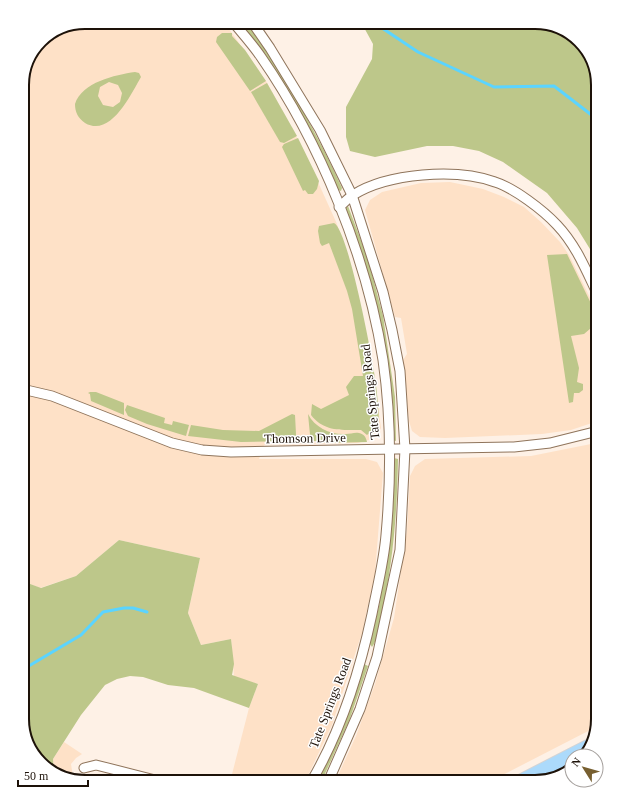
<svg xmlns="http://www.w3.org/2000/svg" width="620" height="804" font-family="'Times New Roman',serif">
  <rect width="100%" height="100%" fill="#fef1e6"/>
  <g fill="#fee1c7">
    <path d="M85,22H224L266,81L303,149L337,224L357,292L371,359L381,428L377,435L372,439L358,443L264,445L259,459H366L377,462L383,473L375,573L362,633L332,725L305,782H230L249,708L258,684L234,677L231,639L201,645L188,613L200,558L119,540L76,576L40,588L22,581V81L43,38Z"/>
    <path d="M450,182L483,189L504,197L524,207L541,222L560,242L569,255L598,314V421L571,430L542,434L445,438L420,437L412,431L409,421L403,360L407,354L401,318L395,317L365,210L370,200L382,192L421,183Z"/>
    <path d="M598,441V719L596,727L489,782H335L356,736L375,684L394,618L407,530L410,476L415,466L425,459L531,456L591,444Z"/>
    <path d="M64,742L82,754L76,758L71,764L73,777L79,781L54,774L53,759Z"/>
  </g>
  <g fill="#bdc78a" fill-rule="evenodd">
    <path d="M240,22H246C284,75 315,129 342,188L341,191L338,190L269,62Z"/>
    <path d="M361,22H539L567,31L587,50L598,85V262L577,228L547,193L503,162L479,151L453,146H427L375,157L350,151L346,137V107L372,59L373,44Z"/>
    <path d="M222,33H232V36L245,50L266,81L250,91L216,42L217,37Z"/>
    <path d="M135,72L139,73L141,77C131,94 111,138 85,123C78,118 75,112 75,104C82,82 115,75 135,72ZM109,82L118,85L122,93L120,102L113,107L103,105L98,96L100,87Z"/>
    <path d="M267,83L297,136L284,143L280,142L251,92Z"/>
    <path d="M298,138L319,181L317,189L313,194H308L305,190L303,191L282,147L284,144Z"/>
    <path d="M348,206L368,259L383,316L395,397L396,441L393,440L391,398L345,209Z"/>
    <path d="M334,223C348,230 371,351 374,372C377,388 378,404 379,421L378,425L367,435L361,430C342,430 324,432 311,415L312,404L321,409L349,395L346,387L354,376H363L352,309L347,291L329,243L322,246L320,243L318,231L319,226Z"/>
    <path d="M567,254L598,318V322L584,334L571,336L579,368L577,382L583,384V390L579,393H574L573,402L569,403L547,255Z"/>
    <path d="M90,392H96L124,403V415L91,401L90,394L88,393Z"/>
    <path d="M127,405L165,418L164,423L172,425L173,421L189,425L186,436L147,424L128,416L125,410Z"/>
    <path d="M292,414L295,415L296,434V437L291,441L241,442L188,436L191,425L223,430L259,431Z"/>
    <path d="M308,414C315,428 331,435 346,434C350,434 355,432 359,433C364,434 366,437 367,442L325,443L314,441L310,435Z"/>
    <path d="M394,458L398,459C397,514 393,567 380,620C378,628 377,641 372,647L370,644L379,606L388,554Z"/>
    <path d="M119,540L200,558L188,613L201,645L231,639L234,664L232,675L258,684L249,708L194,688L168,685L143,677L130,676L117,679L105,685L81,715L53,759L54,774L33,754L22,719V581L41,588L76,576Z"/>
    <path d="M364,664L368,666L349,721L323,778L321,782H315L356,688Z"/>
  </g>
  <g fill="none" stroke-linecap="round" stroke-linejoin="round">
    <g stroke="#5bd4ff" stroke-width="3">
      <path d="M373,22L418,52L494,87L554,86L598,120"/>
      <path d="M22,670L81,635L103,612L124,608H133L147,612"/>
    </g>
    <defs>
      <g id="street">
        <path d="M233,22C242,33 253,45 261,57C320,142 367,257 383,360C391,416 391,479 386,535C384,561 377,588 372,614C360,670 340,733 311,782"/>
        <path d="M252,22L270,48L320,130L352,195L383,292L392,330L400,371L405,449L400,550L377,657L360,709L328,782"/>
        <path d="M339,207C344,203 348,198 353,195C388,173 456,168 495,182C514,188 543,210 557,225C576,245 586,270 598,295"/>
        <path d="M22,389L52,396L172,443L202,450L231,452L514,447L550,443L598,431"/>
        <path d="M84,768L96,765L163,782"/>
      </g>
      <path id="primary" d="M521,782L591,746"/>
    </defs>
    <use href="#street" stroke="#8f745b" stroke-width="11"/>
    <use href="#primary" stroke="#d6d4d3" stroke-width="17"/>
    <use href="#street" stroke="#fff" stroke-width="9"/>
    <use href="#primary" stroke="#acdafb" stroke-width="15"/>
  </g>
  <g text-anchor="middle" dominant-baseline="central" stroke-width="3" stroke-linejoin="round" paint-order="stroke">
    <g font-size="13" fill="#1d1209" stroke="#fff">
      <text transform="translate(370 392) rotate(-96)">Tate Springs Road</text>
      <text transform="translate(305 438) rotate(-1)">Thomson Drive</text>
      <text transform="translate(330 703) rotate(-69)">Tate Springs Road</text>
    </g>
  </g>
  <path d="M0 0H620V804H0ZM85 29H535A56 56 0 0 1 591 85V719A56 56 0 0 1 535 775H85A56 56 0 0 1 29 719V85A56 56 0 0 1 85 29Z" fill="#fff" fill-rule="evenodd"/>
  <path fill="none" stroke="#1d1209" stroke-width="2" d="M85 29H535A56 56 0 0 1 591 85V719A56 56 0 0 1 535 775H85A56 56 0 0 1 29 719V85A56 56 0 0 1 85 29Z"/>
  <g transform="translate(584 768) rotate(307)"><circle r="19" fill="#ffffff" stroke="#a5a09d"/>
  <path d="M0-3L7 15L0 10L-7 15Z" fill="#775f30"/>
  <text y="-6" font-size="11" font-weight="bold" text-anchor="middle" fill="#1d1209">N</text>
  </g>
  <path d="M18 780v6h70v-6" fill="none" stroke="#1d1209" stroke-width="2"/>
  <text x="24" y="780" font-size="12" fill="#1d1209" stroke="#ffffff" stroke-width="3" paint-order="stroke">50 m</text>
</svg>
